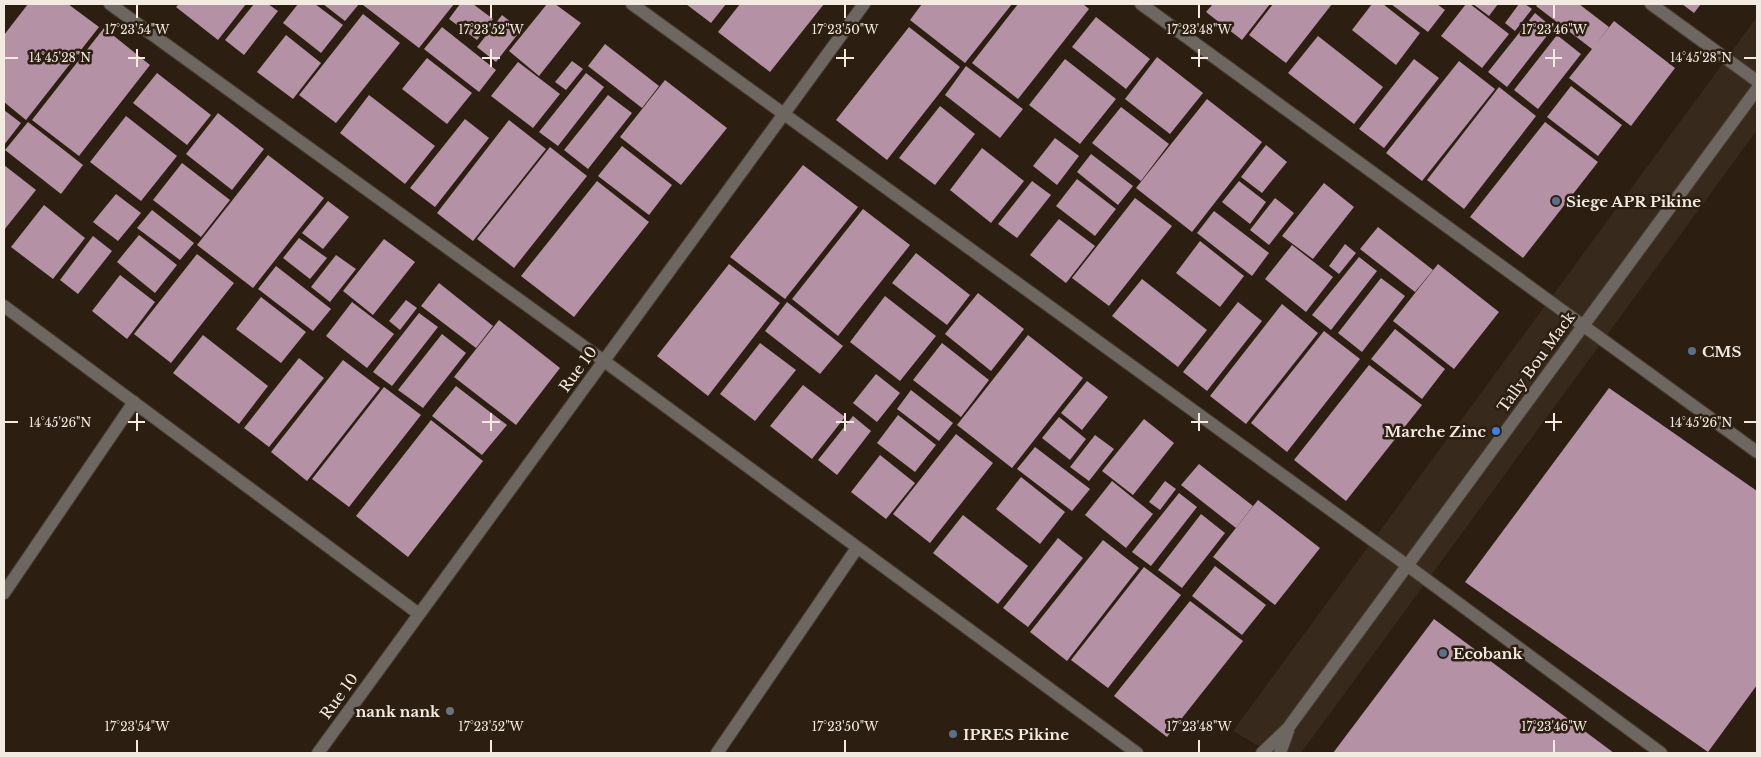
<svg xmlns="http://www.w3.org/2000/svg" width="1761" height="757" font-family="'Libre Baskerville',serif">
  <rect width="100%" height="100%" fill="#2c1f12"/>
  <path fill="#38291d" d="M1757,17V130L1301,753H1271L1233,731Z"/>
  <g fill="#b491a4">
    <path d="M28,4H68L99,27L26,120L4,102V35Z"/>
    <path d="M179,4H246L218,40L176,7Z"/>
    <path d="M254,4H268L278,11L244,55L225,40Z"/>
    <path d="M298,4H315L343,25L321,53L283,23Z"/>
    <path d="M323,4H359L345,21Z"/>
    <path d="M364,4H454L419,48L363,5Z"/>
    <path d="M460,4H473L493,19L477,40L449,19Z"/>
    <path d="M547,4H555L581,23L539,76L509,51Z"/>
    <path d="M686,4H726L711,23Z"/>
    <path d="M740,4H824L770,72L718,32Z"/>
    <path d="M922,4H1012L965,63L910,20Z"/>
    <path d="M1018,4H1083L1089,9L1018,99L972,63Z"/>
    <path d="M1213,4H1270L1242,40L1206,12Z"/>
    <path d="M1273,4H1332L1286,63L1249,35Z"/>
    <path d="M1372,4H1383L1420,33L1396,65L1352,30Z"/>
    <path d="M1391,4H1437L1445,10L1428,32Z"/>
    <path d="M1466,4H1470L1509,34L1482,68L1441,36Z"/>
    <path d="M1473,4H1498L1489,16Z"/>
    <path d="M1519,4H1525L1532,9L1515,31L1505,23Z"/>
    <path d="M1538,4H1579L1609,27L1596,44L1614,21L1675,68L1631,126L1569,78L1592,49L1536,6Z"/>
    <path d="M1682,4H1701L1694,13Z"/>
    <path d="M1535,13L1553,28L1507,87L1488,72Z"/>
    <path d="M363,14L400,43L336,123L299,95Z"/>
    <path d="M502,15L521,30L496,62L477,47Z"/>
    <path d="M1096,17L1150,59L1126,89L1072,47Z"/>
    <path d="M442,27L496,70L479,92L424,49Z"/>
    <path d="M909,27L960,67L887,160L836,120Z"/>
    <path d="M104,28L150,65L79,156L32,120Z"/>
    <path d="M286,35L321,63L293,99L257,72Z"/>
    <path d="M1557,35L1581,54L1538,109L1514,90Z"/>
    <path d="M1318,36L1383,87L1354,124L1288,73Z"/>
    <path d="M605,44L659,86L642,108L588,66Z"/>
    <path d="M1157,57L1203,93L1170,134L1125,99Z"/>
    <path d="M427,58L472,93L447,124L402,89Z"/>
    <path d="M1065,59L1116,99L1080,144L1029,105Z"/>
    <path d="M1414,59L1439,78L1384,148L1359,129Z"/>
    <path d="M572,61L583,69L566,90L555,82Z"/>
    <path d="M1459,61L1495,89L1422,181L1386,153Z"/>
    <path d="M518,62L560,94L533,128L491,96Z"/>
    <path d="M966,66L1023,109L1000,138L945,95Z"/>
    <path d="M157,73L211,115L187,145L133,103Z"/>
    <path d="M586,73L604,87L558,146L539,132Z"/>
    <path d="M665,80L727,128L681,185L620,137Z"/>
    <path d="M1571,86L1622,125L1598,156L1547,117Z"/>
    <path d="M1499,87L1536,116L1464,209L1427,180Z"/>
    <path d="M369,95L435,146L405,184L340,133Z"/>
    <path d="M608,95L632,113L588,169L564,150Z"/>
    <path d="M1207,99L1262,142L1192,232L1136,188Z"/>
    <path d="M940,106L975,134L935,185L899,158Z"/>
    <path d="M1121,107L1169,144L1141,181L1092,143Z"/>
    <path d="M4,110L21,123L4,145Z"/>
    <path d="M218,113L264,149L232,190L186,154Z"/>
    <path d="M126,116L177,156L141,201L90,162Z"/>
    <path d="M465,119L489,138L435,207L410,188Z"/>
    <path d="M509,120L546,149L473,241L437,213Z"/>
    <path d="M28,122L83,165L61,194L5,150Z"/>
    <path d="M1545,122L1598,162L1523,258L1470,217Z"/>
    <path d="M1055,138L1079,156L1057,185L1033,166Z"/>
    <path d="M1266,145L1287,162L1262,193L1241,177Z"/>
    <path d="M622,146L672,185L649,215L598,176Z"/>
    <path d="M550,147L587,176L514,268L477,239Z"/>
    <path d="M982,148L1024,181L991,223L950,190Z"/>
    <path d="M1091,154L1133,186L1118,205L1077,172Z"/>
    <path d="M268,155L324,198L253,288L197,245Z"/>
    <path d="M182,163L230,200L201,237L153,200Z"/>
    <path d="M4,165L36,190L4,230Z"/>
    <path d="M803,165L858,207L785,299L730,257Z"/>
    <path d="M1077,179L1116,209L1095,236L1056,206Z"/>
    <path d="M597,181L649,222L574,317L521,276Z"/>
    <path d="M1032,181L1051,195L1017,238L998,224Z"/>
    <path d="M1239,181L1266,202L1250,224L1222,202Z"/>
    <path d="M1324,183L1354,207L1313,259L1282,236Z"/>
    <path d="M116,194L141,213L118,241L93,222Z"/>
    <path d="M1135,198L1172,226L1109,306L1072,278Z"/>
    <path d="M1275,198L1294,213L1269,245L1250,230Z"/>
    <path d="M328,201L349,217L323,249L302,233Z"/>
    <path d="M44,205L85,238L53,279L11,247Z"/>
    <path d="M863,209L910,245L838,336L792,299Z"/>
    <path d="M152,210L194,243L180,260L137,228Z"/>
    <path d="M1214,211L1269,253L1252,276L1197,233Z"/>
    <path d="M1059,219L1095,246L1066,283L1030,255Z"/>
    <path d="M1378,227L1433,270L1415,292L1360,249Z"/>
    <path d="M139,235L177,265L155,293L117,262Z"/>
    <path d="M93,236L112,251L78,294L60,280Z"/>
    <path d="M299,238L327,258L310,279L283,258Z"/>
    <path d="M384,239L415,262L373,315L343,291Z"/>
    <path d="M1200,241L1244,276L1220,307L1176,273Z"/>
    <path d="M1345,244L1356,253L1339,274L1329,266Z"/>
    <path d="M1292,245L1333,277L1306,312L1265,279Z"/>
    <path d="M916,253L970,295L947,325L892,283Z"/>
    <path d="M197,254L234,283L171,363L134,334Z"/>
    <path d="M336,255L356,269L330,302L311,287Z"/>
    <path d="M1359,257L1377,271L1331,330L1312,315Z"/>
    <path d="M729,264L780,303L708,396L657,356Z"/>
    <path d="M1438,264L1499,312L1454,369L1393,321Z"/>
    <path d="M276,266L331,309L313,331L258,289Z"/>
    <path d="M120,275L155,302L127,339L92,311Z"/>
    <path d="M1381,278L1405,296L1362,352L1338,333Z"/>
    <path d="M1142,279L1207,330L1178,367L1112,316Z"/>
    <path d="M439,283L493,326L476,348L421,306Z"/>
    <path d="M978,293L1024,329L991,371L945,334Z"/>
    <path d="M885,296L936,336L900,381L850,342Z"/>
    <path d="M261,297L306,332L281,363L236,329Z"/>
    <path d="M406,300L417,308L400,330L389,321Z"/>
    <path d="M352,302L394,334L367,368L326,336Z"/>
    <path d="M787,302L843,346L820,374L765,331Z"/>
    <path d="M1238,302L1262,321L1207,391L1183,372Z"/>
    <path d="M1282,304L1318,333L1246,424L1210,396Z"/>
    <path d="M419,313L438,327L392,386L373,372Z"/>
    <path d="M499,320L560,368L516,425L454,377Z"/>
    <path d="M1395,329L1445,369L1422,399L1371,359Z"/>
    <path d="M1324,331L1360,359L1287,452L1251,423Z"/>
    <path d="M442,334L466,353L423,408L398,390Z"/>
    <path d="M203,335L268,386L239,424L173,373Z"/>
    <path d="M1028,335L1083,378L1012,468L957,425Z"/>
    <path d="M760,343L796,370L755,421L720,394Z"/>
    <path d="M942,343L989,380L961,417L913,380Z"/>
    <path d="M299,358L324,378L269,447L244,428Z"/>
    <path d="M343,360L380,388L307,481L271,452Z"/>
    <path d="M1369,365L1422,405L1346,501L1294,460Z"/>
    <path d="M876,374L900,393L877,422L853,403Z"/>
    <path d="M1087,381L1108,397L1082,430L1061,413Z"/>
    <path d="M803,385L845,417L812,459L770,426Z"/>
    <path d="M456,386L507,425L482,455L432,416Z"/>
    <path d="M384,387L421,415L349,507L312,479Z"/>
    <path d="M1609,388L1757,491V685L1708,752L1465,582Z"/>
    <path d="M911,390L953,423L939,441L897,409Z"/>
    <path d="M898,415L936,445L915,472L877,443Z"/>
    <path d="M853,416L871,431L837,475L818,460Z"/>
    <path d="M1059,417L1086,439L1070,460L1042,438Z"/>
    <path d="M1144,419L1174,443L1133,495L1102,471Z"/>
    <path d="M431,420L483,461L408,557L356,516Z"/>
    <path d="M956,434L993,463L930,543L893,514Z"/>
    <path d="M1095,435L1114,449L1089,481L1070,467Z"/>
    <path d="M1035,447L1090,489L1072,511L1017,469Z"/>
    <path d="M880,455L915,483L886,519L851,492Z"/>
    <path d="M1199,464L1253,506L1236,528L1181,485Z"/>
    <path d="M1021,477L1065,512L1040,544L996,509Z"/>
    <path d="M1112,481L1153,514L1126,548L1085,515Z"/>
    <path d="M1165,481L1176,489L1160,510L1149,502Z"/>
    <path d="M1179,493L1197,507L1151,566L1132,552Z"/>
    <path d="M1258,500L1320,548L1275,605L1213,557Z"/>
    <path d="M1201,514L1225,533L1182,588L1158,570Z"/>
    <path d="M963,515L1028,566L998,604L933,553Z"/>
    <path d="M1058,538L1083,558L1028,627L1003,608Z"/>
    <path d="M1103,540L1139,568L1067,661L1030,632Z"/>
    <path d="M1215,566L1266,605L1242,635L1192,596Z"/>
    <path d="M1144,567L1181,595L1108,688L1071,660Z"/>
    <path d="M1190,601L1243,641L1167,737L1114,696Z"/>
    <path d="M1434,619L1614,753H1333Z"/>
  </g>
  <g fill="none" stroke-linecap="round" stroke-linejoin="round">
    <defs>
      <g id="minor">
        <path d="M110,4L604,361L1137,753"/>
        <path d="M632,4L1408,566L1661,753"/>
        <path d="M1141,4L1757,452"/>
        <path d="M1651,4L1757,81"/>
        <path d="M4,306L419,614"/>
        <path d="M4,593L134,402"/>
        <path d="M318,753L864,4"/>
        <path d="M717,753L857,548"/>
        <path d="M1262,753L1288,728L1757,89"/>
        <path d="M1280,753L1288,731"/>
      </g>
    </defs>
    <use href="#minor" stroke="#483b2f" stroke-width="14"/>
    <use href="#minor" stroke="#6e6761" stroke-width="12"/>
  </g>
  <path fill="none" stroke="#f3eae2" stroke-width="2" d="M137,5V18M491,5V18M845,5V18M1199,5V18M1554,5V18M137,49V67M491,49V67M845,49V67M1199,49V67M1554,49V67M5,58H18M128,58H145M482,58H500M836,58H854M1191,58H1208M1545,58H1562M1744,58H1756M137,413V431M491,413V431M845,413V431M1199,413V431M1554,413V431M5,422H18M128,422H145M482,422H500M836,422H854M1191,422H1208M1545,422H1562M1744,422H1756M137,740V752M491,740V752M845,740V752M1199,740V752M1554,740V752"/>
  <g fill="#5c6f8a" stroke="#2c1f12" stroke-width="2">
    <circle cx="1556" cy="201" r="5"/>
    <circle cx="1692" cy="351" r="5"/>
    <circle cx="1443" cy="653" r="5"/>
    <circle cx="953" cy="734" r="5"/>
  </g>
  <circle fill="#3f7fe0" stroke="#2c1f12" stroke-width="2" cx="1496" cy="431" r="5"/>
  <circle fill="#6b7280" stroke="#2c1f12" stroke-width="2" cx="450" cy="711" r="5"/>
  <g text-anchor="middle" dominant-baseline="central" stroke-width="5" stroke-linejoin="round" paint-order="stroke">
    <g font-size="15" font-weight="bold" fill="#f3eae2" stroke="#2c1f12" text-anchor="start">
      <text x="1566" y="201">Siege APR Pikine</text>
      <text x="1702" y="351">CMS</text>
      <text x="1486" y="431" text-anchor="end">Marche Zinc</text>
      <text x="1453" y="653">Ecobank</text>
      <text x="440" y="711" text-anchor="end">nank nank</text>
      <text x="963" y="734">IPRES Pikine</text>
    </g>
    <g font-size="15" fill="#f3eae2" stroke="#2c1f12">
      <text transform="translate(1536 362) rotate(-54)">Tally Bou Mack</text>
      <text transform="translate(578 369) rotate(-54)">Rue 10</text>
      <text transform="translate(339 696) rotate(-54)">Rue 10</text>
    </g>
  </g>
  <g font-size="12" text-anchor="middle" fill="#f3eae2" stroke="#2c1f12" stroke-width="5" stroke-linejoin="round" paint-order="stroke">
    <text x="137" y="34">17°23'54"W</text>
    <text x="491" y="34">17°23'52"W</text>
    <text x="845" y="34">17°23'50"W</text>
    <text x="1199" y="34">17°23'48"W</text>
    <text x="1554" y="34">17°23'46"W</text>
    <text x="60" y="62">14°45'28"N</text>
    <text x="1701" y="62">14°45'28"N</text>
    <text x="60" y="427">14°45'26"N</text>
    <text x="1701" y="427">14°45'26"N</text>
    <text x="137" y="731">17°23'54"W</text>
    <text x="491" y="731">17°23'52"W</text>
    <text x="845" y="731">17°23'50"W</text>
    <text x="1199" y="731">17°23'48"W</text>
    <text x="1554" y="731">17°23'46"W</text>
  </g>
  <rect width="1761" height="757" fill="none" stroke="#f3eae2" stroke-width="10"/>
</svg>
